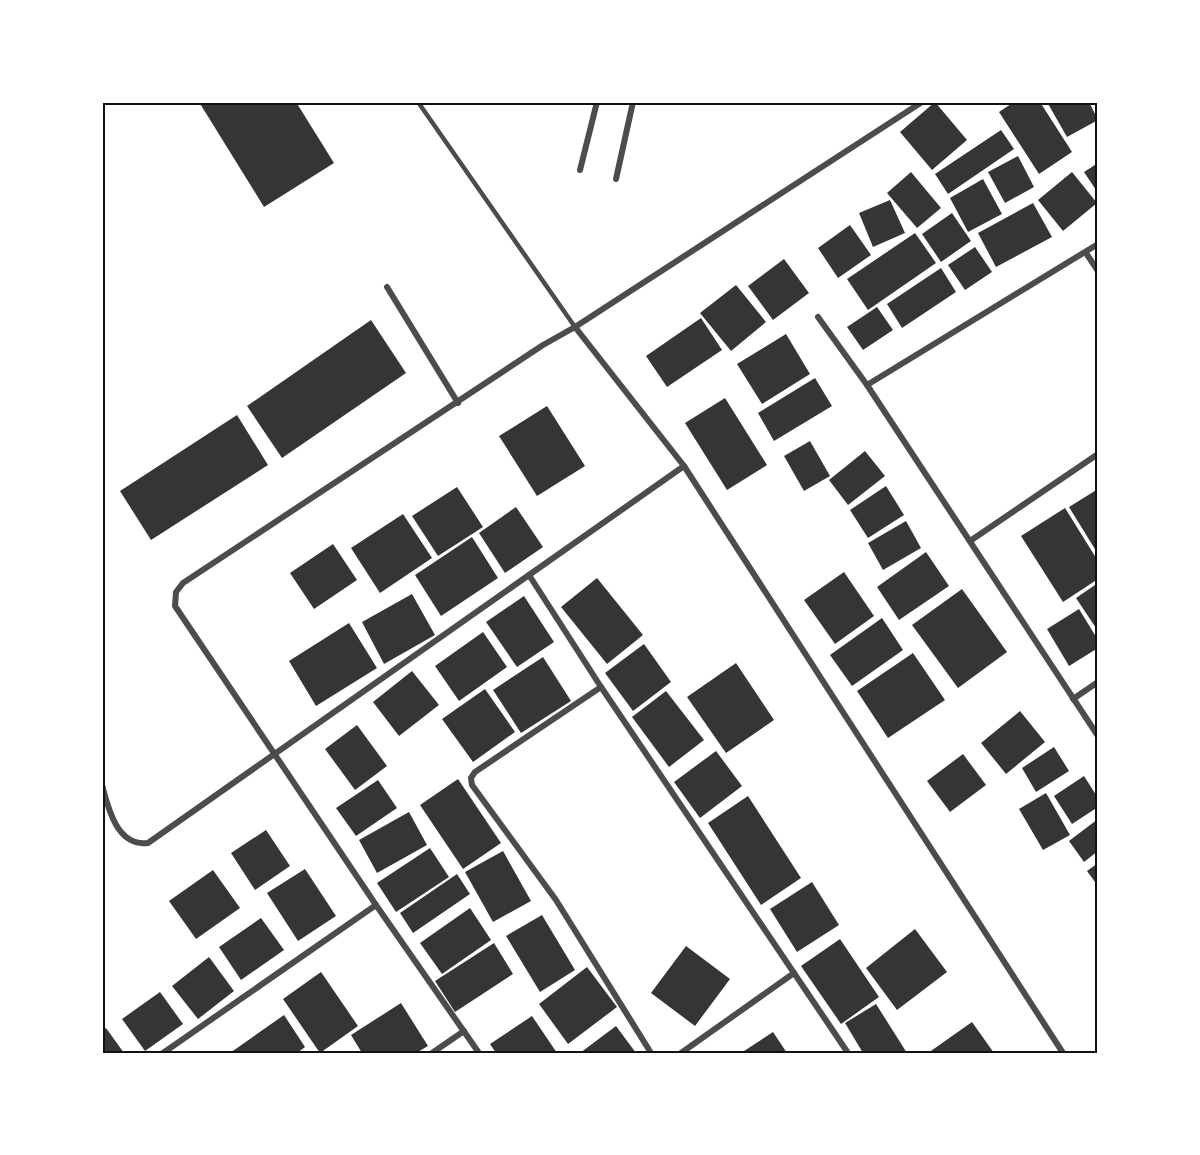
<svg xmlns="http://www.w3.org/2000/svg" width="1200" height="1155" font-family="Karla,sans-serif">
  <rect width="100%" height="100%" fill="#fff"/>
  <g fill="#353535">
    <path d="M199,102H296L334,163L264,207Z"/>
    <path d="M935,102L967,140L932,170L900,132Z"/>
    <path d="M1014,102H1040L1072,152L1039,174L999,112Z"/>
    <path d="M1047,102H1089L1098,120L1067,137Z"/>
    <path d="M1001,130L1014,149L948,194L935,174Z"/>
    <path d="M1018,156L1034,187L1005,203L988,172Z"/>
    <path d="M1098,163V193L1084,172Z"/>
    <path d="M911,172L941,208L917,228L887,193Z"/>
    <path d="M1072,172L1097,203L1063,231L1038,200Z"/>
    <path d="M983,179L1002,214L968,232L950,198Z"/>
    <path d="M890,200L905,233L873,247L859,213Z"/>
    <path d="M1033,203L1052,237L996,267L978,233Z"/>
    <path d="M952,213L971,241L941,262L922,234Z"/>
    <path d="M850,225L871,255L838,278L818,248Z"/>
    <path d="M915,233L936,263L868,310L847,279Z"/>
    <path d="M975,247L992,272L965,290L948,265Z"/>
    <path d="M784,259L809,293L773,320L748,286Z"/>
    <path d="M941,268L956,292L902,328L887,304Z"/>
    <path d="M736,285L766,322L731,351L700,313Z"/>
    <path d="M877,307L893,330L863,350L847,327Z"/>
    <path d="M701,318L722,350L667,387L646,356Z"/>
    <path d="M371,320L406,373L282,458L247,406Z"/>
    <path d="M786,334L810,374L762,404L737,364Z"/>
    <path d="M815,378L832,406L774,441L758,413Z"/>
    <path d="M725,398L767,465L727,490L685,423Z"/>
    <path d="M547,406L585,466L537,496L499,436Z"/>
    <path d="M237,415L268,465L151,540L120,491Z"/>
    <path d="M810,441L830,476L804,491L784,456Z"/>
    <path d="M865,451L885,476L848,505L829,480Z"/>
    <path d="M886,486L904,515L868,538L850,510Z"/>
    <path d="M457,487L483,527L438,556L412,516Z"/>
    <path d="M1098,489V554L1069,507Z"/>
    <path d="M516,507L543,547L505,573L479,533Z"/>
    <path d="M1065,508L1098,561V579L1063,602L1021,536Z"/>
    <path d="M403,514L432,558L380,593L351,548Z"/>
    <path d="M906,521L921,548L883,570L868,543Z"/>
    <path d="M472,537L498,578L441,616L415,575Z"/>
    <path d="M333,544L357,580L314,609L290,573Z"/>
    <path d="M926,552L949,586L899,620L877,587Z"/>
    <path d="M844,572L874,616L835,644L804,600Z"/>
    <path d="M597,578L643,635L607,664L561,607Z"/>
    <path d="M1098,583V631L1076,598Z"/>
    <path d="M962,589L1007,652L958,688L912,625Z"/>
    <path d="M412,594L435,635L384,664L362,622Z"/>
    <path d="M524,596L554,642L517,667L486,622Z"/>
    <path d="M1079,609L1098,640V648L1069,666L1047,629Z"/>
    <path d="M882,618L903,650L852,686L830,655Z"/>
    <path d="M349,623L377,668L316,706L289,661Z"/>
    <path d="M483,632L507,667L459,701L435,666Z"/>
    <path d="M644,644L671,682L633,711L605,673Z"/>
    <path d="M913,653L945,700L888,738L857,691Z"/>
    <path d="M543,657L571,701L521,733L493,690Z"/>
    <path d="M736,663L774,720L726,753L687,697Z"/>
    <path d="M412,671L439,705L399,736L373,702Z"/>
    <path d="M485,689L515,732L473,762L442,719Z"/>
    <path d="M666,691L704,740L669,767L632,717Z"/>
    <path d="M1020,711L1045,742L1006,774L981,743Z"/>
    <path d="M357,725L387,766L355,790L325,749Z"/>
    <path d="M1054,747L1069,771L1036,792L1022,768Z"/>
    <path d="M716,751L742,786L700,818L674,782Z"/>
    <path d="M963,754L986,785L950,812L927,781Z"/>
    <path d="M1084,776L1098,798V807L1072,824L1054,796Z"/>
    <path d="M458,779L501,843L463,869L420,805Z"/>
    <path d="M378,780L397,808L356,836L336,808Z"/>
    <path d="M1046,793L1070,835L1043,850L1019,809Z"/>
    <path d="M748,796L801,878L761,905L708,823Z"/>
    <path d="M409,812L427,845L377,873L359,840Z"/>
    <path d="M1098,819V851L1084,862L1069,841Z"/>
    <path d="M266,830L290,866L255,890L231,853Z"/>
    <path d="M430,848L449,877L396,912L377,883Z"/>
    <path d="M503,851L531,901L493,922L465,872Z"/>
    <path d="M1098,863V886L1087,871Z"/>
    <path d="M305,869L336,916L298,941L267,893Z"/>
    <path d="M213,870L240,908L196,939L169,901Z"/>
    <path d="M457,874L470,894L413,933L400,913Z"/>
    <path d="M812,882L839,925L797,952L770,909Z"/>
    <path d="M470,908L491,940L442,974L420,943Z"/>
    <path d="M542,915L575,970L540,992L506,936Z"/>
    <path d="M261,918L284,950L241,980L219,947Z"/>
    <path d="M915,929L947,972L897,1010L866,968Z"/>
    <path d="M840,939L879,997L841,1024L801,966Z"/>
    <path d="M494,943L513,974L455,1012L435,981Z"/>
    <path d="M686,946L730,979L695,1026L651,993Z"/>
    <path d="M209,957L234,991L198,1019L172,986Z"/>
    <path d="M587,967L617,1007L568,1044L539,1004Z"/>
    <path d="M321,972L358,1026L320,1053L283,999Z"/>
    <path d="M160,992L183,1024L145,1051L122,1019Z"/>
    <path d="M401,1003L428,1046L416,1053H362L351,1035Z"/>
    <path d="M876,1004L907,1053H863L845,1023Z"/>
    <path d="M284,1015L305,1047L297,1053H230Z"/>
    <path d="M532,1016L557,1053H496L490,1044Z"/>
    <path d="M972,1022L994,1053H928Z"/>
    <path d="M616,1026L636,1053H580Z"/>
    <path d="M106,1028L124,1053H102V1031Z"/>
    <path d="M773,1032L787,1053H741Z"/>
  </g>
  <g fill="none" stroke-linecap="round" stroke-linejoin="round">
    <path stroke="#4c4c4c" stroke-width="4.5" d="M418,102L575,327"/>
    <g stroke="#4c4c4c" stroke-width="6">
      <path d="M580,170L597,102"/>
      <path d="M616,179L633,102"/>
      <path d="M1086,253L1098,271"/>
      <path d="M387,287L458,403"/>
      <path d="M818,317L867,385L1098,736"/>
      <path d="M575,327L684,466L1063,1053"/>
      <path d="M867,385L1098,244"/>
      <path d="M970,541L1098,454"/>
      <path d="M529,575L601,687L848,1053"/>
      <path d="M601,687L475,772L471,778L472,785L556,900L651,1053"/>
      <path d="M1073,699L1098,682"/>
      <path d="M102,785C108,808 117,847 148,843L684,466"/>
      <path d="M163,1053L376,905"/>
      <path d="M432,1053L464,1031"/>
      <path d="M479,1053L376,905L175,606L176,592L183,583L543,345L575,327L922,102"/>
      <path d="M681,1053L794,973"/>
    </g>
  </g>
  <rect width="1200" height="1155" fill="none" stroke="#ffffff" stroke-width="207"/>
  <rect x="104" y="104" width="992" height="948" fill="none" stroke="#111" stroke-width="2"/>
</svg>
